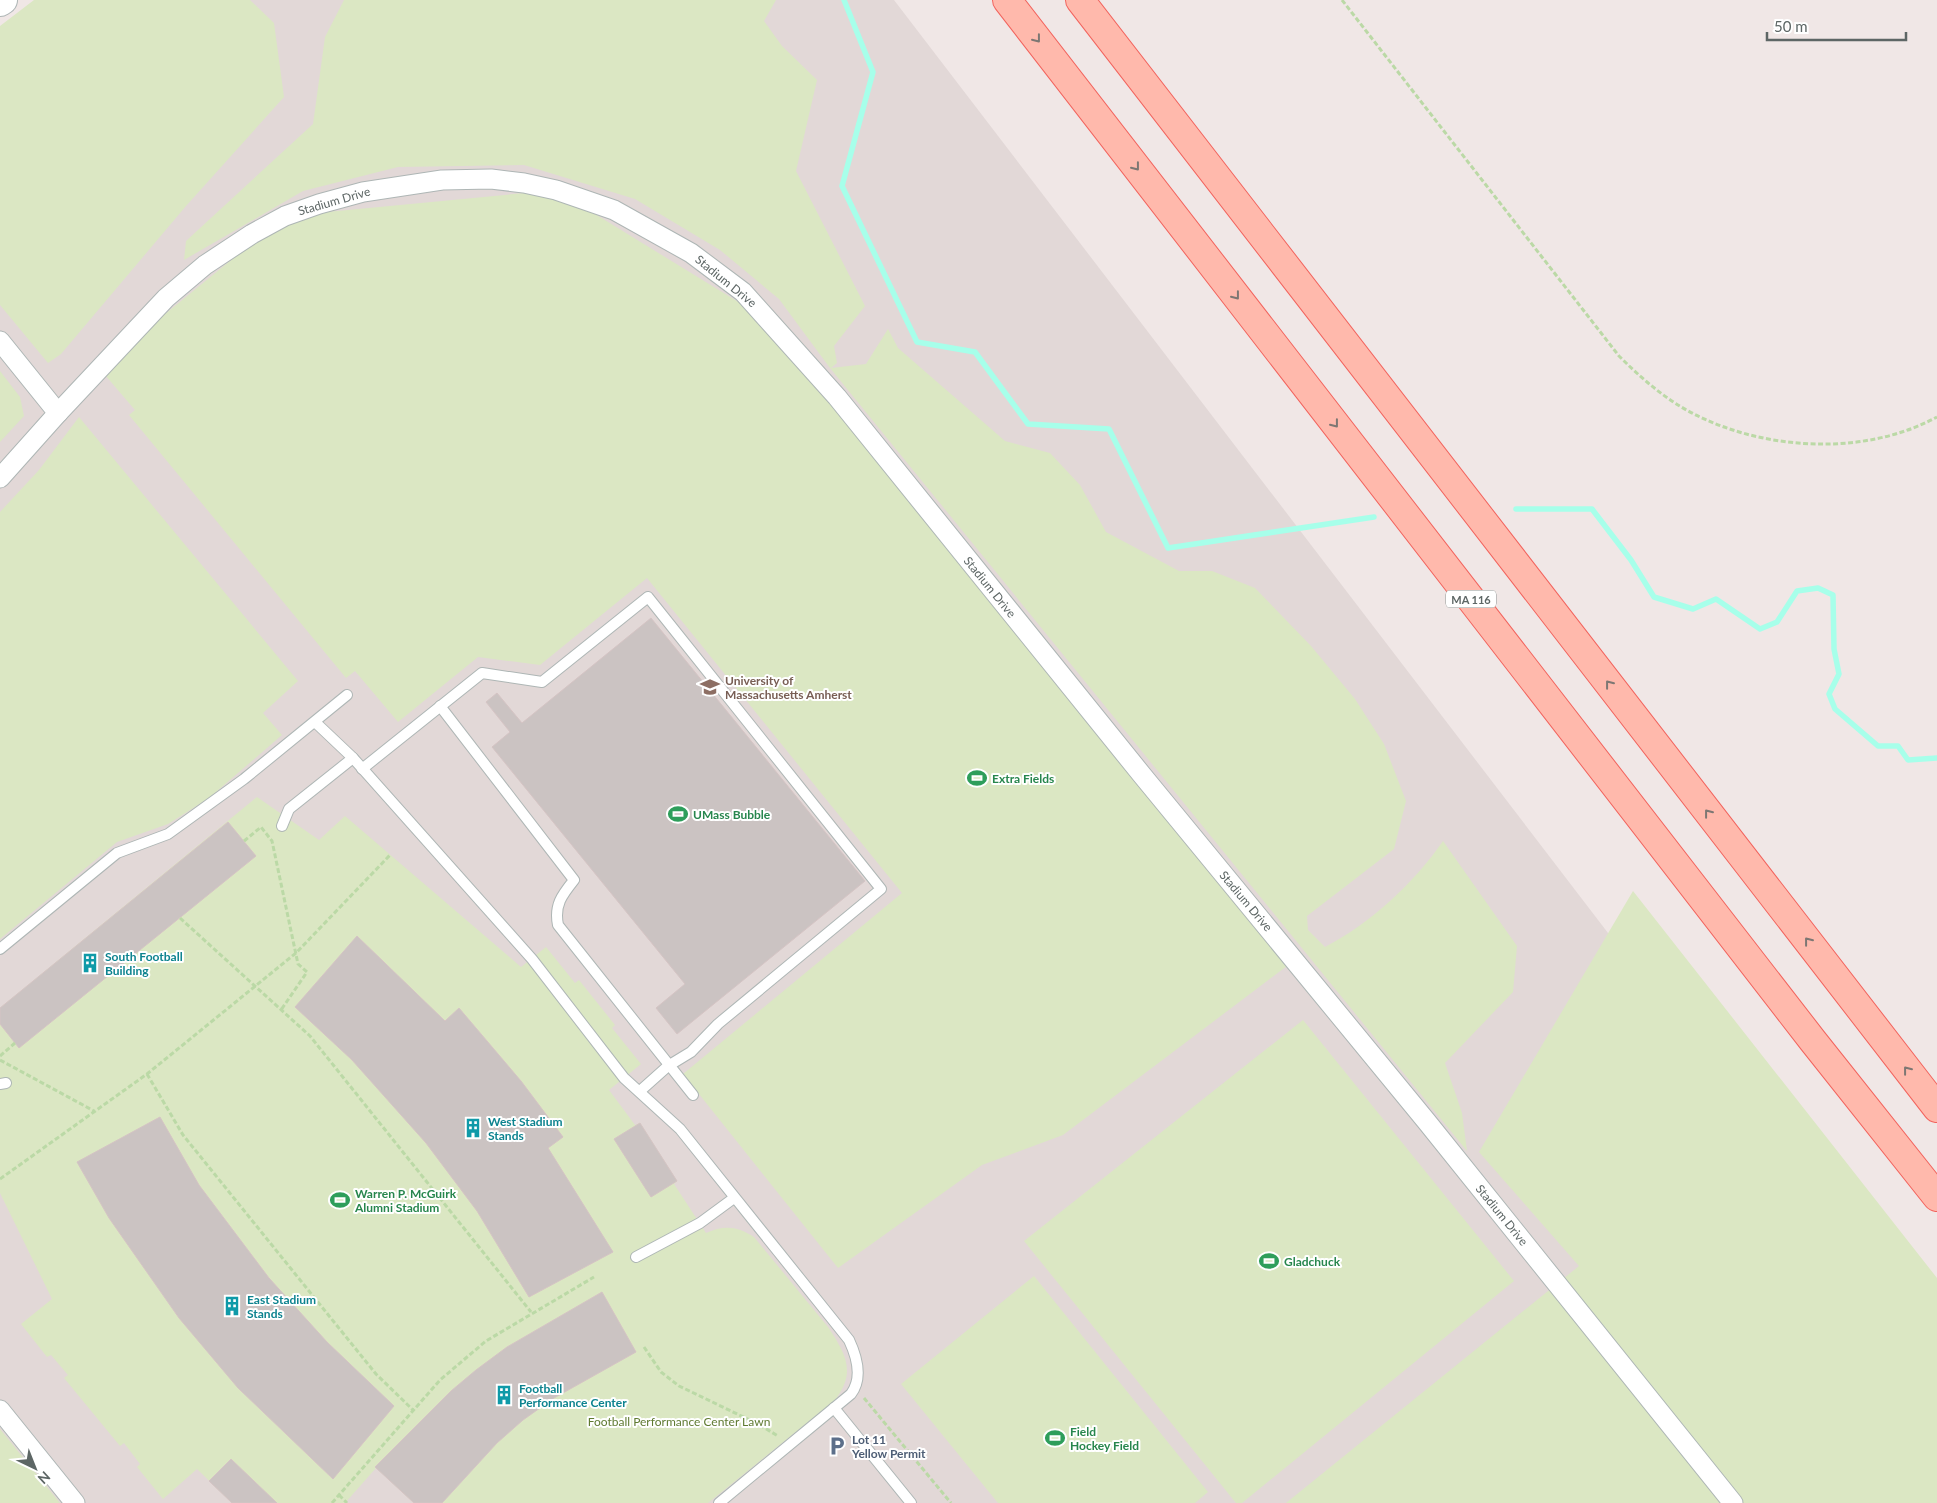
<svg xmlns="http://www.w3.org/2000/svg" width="1937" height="1503" font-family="Lato,sans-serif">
  <rect width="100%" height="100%" fill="#f0e7e6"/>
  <path fill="#e2d8d7" d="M46,0H894L1918,1338L1937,1503H0V37Z"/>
  <g fill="#dbe7c3">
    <path d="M34,0H250L274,23L284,97L186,206L61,354L48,363L0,305V26Z"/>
    <path d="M344,0H776L764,21L782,46L817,80L796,171L865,306L834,346L837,363L831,368L866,364L888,329L898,348L1005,441L1050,453L1080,485L1106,532L1179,571H1212L1255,588L1311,646L1355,699L1384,744L1406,801L1394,849L1307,916L1308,930L1325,947C1371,923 1414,883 1443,841L1517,946L1513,992L1445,1063L1462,1113L1467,1151L830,368L779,299L720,250L635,199L524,165L398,167L303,191L184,260L186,241L313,124L325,37Z"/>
    <path d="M556,190L774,324L1295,960L1063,1135L982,1165L838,1268L683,1074L902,893L647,578L540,665L478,657L398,722L355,671L346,678L129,415L135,410L99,368L285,216Z"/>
    <path d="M0,371L20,397L24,416L0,442Z"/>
    <path d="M79,417L298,681L263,713L282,735L209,798L168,824L117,842L0,939V512L39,470Z"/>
    <path d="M257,797L319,840L345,816L521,967L546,947L575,983L579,980L615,1025L612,1028L641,1064L609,1090L635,1125L640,1123L677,1181L674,1184L706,1233C724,1225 737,1226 754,1237L828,1327C846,1354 857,1373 834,1401L708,1503H414L376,1468L345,1503H232L197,1469L163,1499L137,1467L140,1464L124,1443L120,1446L64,1378L68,1375L51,1355L47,1357L21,1324L52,1299L0,1193V1008Z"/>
    <path d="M1633,891L1937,1278V1503H1286L1579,1266L1479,1152Z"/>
    <path d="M1303,1020L1514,1281L1242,1503H1236L1024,1241Z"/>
    <path d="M1034,1276L1208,1492L1195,1503H998L901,1384Z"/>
    <path d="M0,1429L60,1503H0Z"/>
  </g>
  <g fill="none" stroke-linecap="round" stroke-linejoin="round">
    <g stroke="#a7ffea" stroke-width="5.5">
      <path d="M844,0L873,72L842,186L917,342L975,352L1028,424L1109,429L1168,548L1374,517"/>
      <path d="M1516,509H1592L1631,560L1654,597L1693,609L1716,599L1760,629L1777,622L1797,591L1818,588L1833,595L1834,649L1839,674L1829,694L1835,709L1878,746H1898L1908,760L1937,758"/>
    </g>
  </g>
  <g fill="#cbc3c2" stroke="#d5c4c4">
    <path d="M651,618L865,881L677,1034L656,1008L685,984L492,747L510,732L486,702L497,693L522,723Z"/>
    <path d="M228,822L256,856L19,1048L0,1024V1008Z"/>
    <path d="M357,936L445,1021L459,1008L521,1081L563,1137L548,1148L613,1252L529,1297L477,1211L426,1143L352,1060L295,1007Z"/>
    <path d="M160,1117L199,1185L269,1278L327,1342L394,1406L333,1479L238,1388L179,1318L109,1218L77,1162Z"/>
    <path d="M640,1123L677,1181L651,1197L614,1139Z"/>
    <path d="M602,1292L636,1352L554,1398L523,1420L497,1443L442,1503H414L375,1467L451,1391L476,1370L507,1347Z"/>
    <path d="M231,1459L277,1503H232L209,1481Z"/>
  </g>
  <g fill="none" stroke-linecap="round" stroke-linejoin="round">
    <defs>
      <g id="lane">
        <path d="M440,706L574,880C562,895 554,905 558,925L693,1095"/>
        <path d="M315,722L353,758L532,959L624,1078L680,1129L849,1340C857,1357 863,1378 851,1394L719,1503"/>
        <path d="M362,769L482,673L542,682L648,597L881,889L718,1024L691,1052L668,1066L640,1091"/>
        <path d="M282,826L289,809L353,758"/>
        <path d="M0,949L117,853L168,834L244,779L347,695"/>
        <path d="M0,1084L6,1083"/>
        <path d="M636,1257L700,1223L734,1198"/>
        <path d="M834,1408L911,1503"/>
      </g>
      <g id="street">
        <path d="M0,341L58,413L0,478"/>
        <path d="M58,413L166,298L205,265L252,234L285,216L319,204L363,192L442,180L491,179L524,183L556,190L614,210L691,253L743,292L837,397L1142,775L1427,1122L1733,1503"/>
        <path d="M0,1410L75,1503"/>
      </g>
      <path id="secondary" d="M0,2L3,0"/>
      <g id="primary">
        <path d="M1007,0L1813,1041L1937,1197"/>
        <path d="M1080,0L1937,1108"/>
      </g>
    </defs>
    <use href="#lane" stroke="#aeb6b5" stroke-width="12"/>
    <use href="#street" stroke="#aeb6b5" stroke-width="21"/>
    <use href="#secondary" stroke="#aeb6b6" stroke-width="30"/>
    <use href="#primary" stroke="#f2635d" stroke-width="30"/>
    <g stroke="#bbd9a6" stroke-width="3" stroke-dasharray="5 2.5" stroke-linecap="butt">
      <path d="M1342,0L1619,356C1637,374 1656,391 1678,405C1751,450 1860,459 1937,417"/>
      <path d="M244,841L261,827L272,841L298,964L307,972L281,1010"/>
      <path d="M180,918L310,1036L531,1312"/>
      <path d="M0,1056L15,1043"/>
      <path d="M0,1060L94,1111"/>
      <path d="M147,1074L183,1135L376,1374L413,1410"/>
      <path d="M0,1179L147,1074L296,953L391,854"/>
      <path d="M644,1347L661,1372L679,1386L758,1424L778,1436"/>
      <path d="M864,1398L951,1503"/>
      <path d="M339,1495L347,1503"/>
      <path d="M332,1503L440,1380L486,1341L594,1277"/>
    </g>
    <use href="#lane" stroke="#fff" stroke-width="10"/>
    <use href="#street" stroke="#fff" stroke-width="19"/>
    <use href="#secondary" stroke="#fff" stroke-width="28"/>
    <use href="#primary" stroke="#ffb9ac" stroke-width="28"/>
  </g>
  <defs><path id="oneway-chevron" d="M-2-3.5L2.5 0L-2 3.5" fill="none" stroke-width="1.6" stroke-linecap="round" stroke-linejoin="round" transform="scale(1.25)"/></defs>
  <g stroke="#7d7773">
    <use href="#oneway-chevron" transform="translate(1037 39) rotate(52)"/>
    <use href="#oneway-chevron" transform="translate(1136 167) rotate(52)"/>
    <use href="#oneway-chevron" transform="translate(1236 296) rotate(52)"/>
    <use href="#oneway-chevron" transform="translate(1335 424) rotate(52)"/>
    <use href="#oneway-chevron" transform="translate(1609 684) rotate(-128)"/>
    <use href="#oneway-chevron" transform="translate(1708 813) rotate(-128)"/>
    <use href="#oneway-chevron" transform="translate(1808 941) rotate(-128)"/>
    <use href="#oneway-chevron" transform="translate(1907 1070) rotate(-128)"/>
  </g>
  <defs>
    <symbol id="university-bare" viewBox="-9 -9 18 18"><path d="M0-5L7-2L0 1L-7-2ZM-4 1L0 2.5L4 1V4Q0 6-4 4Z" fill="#8d6e63" stroke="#fff" stroke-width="2.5" paint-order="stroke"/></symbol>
    <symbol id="stadium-bare" viewBox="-9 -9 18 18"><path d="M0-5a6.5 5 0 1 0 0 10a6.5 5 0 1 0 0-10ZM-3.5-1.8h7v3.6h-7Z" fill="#2e9e5b" stroke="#fff" stroke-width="2.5" paint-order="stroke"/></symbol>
    <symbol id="building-bare" viewBox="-9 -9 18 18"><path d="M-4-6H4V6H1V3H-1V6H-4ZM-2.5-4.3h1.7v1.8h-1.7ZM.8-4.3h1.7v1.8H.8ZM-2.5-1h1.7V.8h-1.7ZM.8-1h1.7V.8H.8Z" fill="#0f9aa8" stroke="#fff" stroke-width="2.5" paint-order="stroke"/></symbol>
    <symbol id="parking-bare" viewBox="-9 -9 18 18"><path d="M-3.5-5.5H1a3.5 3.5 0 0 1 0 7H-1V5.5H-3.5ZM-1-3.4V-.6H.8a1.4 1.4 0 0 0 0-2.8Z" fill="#5c6f8a" stroke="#fff" stroke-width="2.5" paint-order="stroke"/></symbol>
  </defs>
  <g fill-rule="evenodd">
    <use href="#university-bare" x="696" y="673" width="28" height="28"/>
    <use href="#stadium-bare" x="963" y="764" width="28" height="28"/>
    <use href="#stadium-bare" x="664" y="800" width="28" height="28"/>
    <use href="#building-bare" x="76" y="949" width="28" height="28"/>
    <use href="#building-bare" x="459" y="1114" width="28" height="28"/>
    <use href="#stadium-bare" x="326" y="1186" width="28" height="28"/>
    <use href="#stadium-bare" x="1255" y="1247" width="28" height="28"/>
    <use href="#building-bare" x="218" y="1292" width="28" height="28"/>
    <use href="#building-bare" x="490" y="1381" width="28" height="28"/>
    <use href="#stadium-bare" x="1041" y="1424" width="28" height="28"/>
    <use href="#parking-bare" x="823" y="1432" width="28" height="28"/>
  </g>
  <g text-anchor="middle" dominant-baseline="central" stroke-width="4" stroke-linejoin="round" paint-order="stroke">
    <rect fill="#fff" stroke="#8e9493" stroke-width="1" x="1446" y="590.5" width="50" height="17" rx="4"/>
    <g font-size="11" font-weight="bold" fill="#5d6665">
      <text x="1471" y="599">MA 116</text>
    </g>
    <g font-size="12" fill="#5d6665" stroke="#fff">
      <text transform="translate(334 201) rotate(-16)">Stadium Drive</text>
      <text transform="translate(726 281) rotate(39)">Stadium Drive</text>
      <text transform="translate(990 587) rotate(51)">Stadium Drive</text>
      <text transform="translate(1246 901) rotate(50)">Stadium Drive</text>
      <text transform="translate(1502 1215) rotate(51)">Stadium Drive</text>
    </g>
    <g font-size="12" font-weight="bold" fill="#785e54" stroke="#fff" text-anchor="start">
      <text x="725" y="680">University of<tspan x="725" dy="14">Massachusetts Amherst</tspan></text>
    </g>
    <g font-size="12" font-weight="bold" fill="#27864d" stroke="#fff" text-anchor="start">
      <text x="992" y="778">Extra Fields</text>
      <text x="693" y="814">UMass Bubble</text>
      <text x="355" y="1193">Warren P. McGuirk<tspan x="355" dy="14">Alumni Stadium</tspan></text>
      <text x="1284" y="1261">Gladchuck</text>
      <text x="1070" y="1431">Field<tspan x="1070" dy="14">Hockey Field</tspan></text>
    </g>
    <g font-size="12" font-weight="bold" fill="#0d838f" stroke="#fff" text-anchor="start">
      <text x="105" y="956">South Football<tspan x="105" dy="14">Building</tspan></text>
      <text x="488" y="1121">West Stadium<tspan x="488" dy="14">Stands</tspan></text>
      <text x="247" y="1299">East Stadium<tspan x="247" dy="14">Stands</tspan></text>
      <text x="519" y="1388">Football<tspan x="519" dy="14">Performance Center</tspan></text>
    </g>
    <g font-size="12" fill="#5f7a31" stroke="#fff">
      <text x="679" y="1421">Football Performance Center Lawn</text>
    </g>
    <g font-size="12" font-weight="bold" fill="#4e5e75" stroke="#fff" text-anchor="start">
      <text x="852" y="1439">Lot 11<tspan x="852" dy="14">Yellow Permit</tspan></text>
    </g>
  </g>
  <g transform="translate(35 1468) rotate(137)" stroke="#ffffff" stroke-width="4" paint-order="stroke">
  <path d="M0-4L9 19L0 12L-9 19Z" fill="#5d6665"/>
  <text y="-8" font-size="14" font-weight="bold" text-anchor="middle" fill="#5d6665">N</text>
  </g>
  <path d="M1767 32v8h139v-8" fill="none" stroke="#5d6665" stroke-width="2.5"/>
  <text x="1774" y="32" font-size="15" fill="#5d6665" stroke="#ffffff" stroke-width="4" paint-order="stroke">50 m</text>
</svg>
